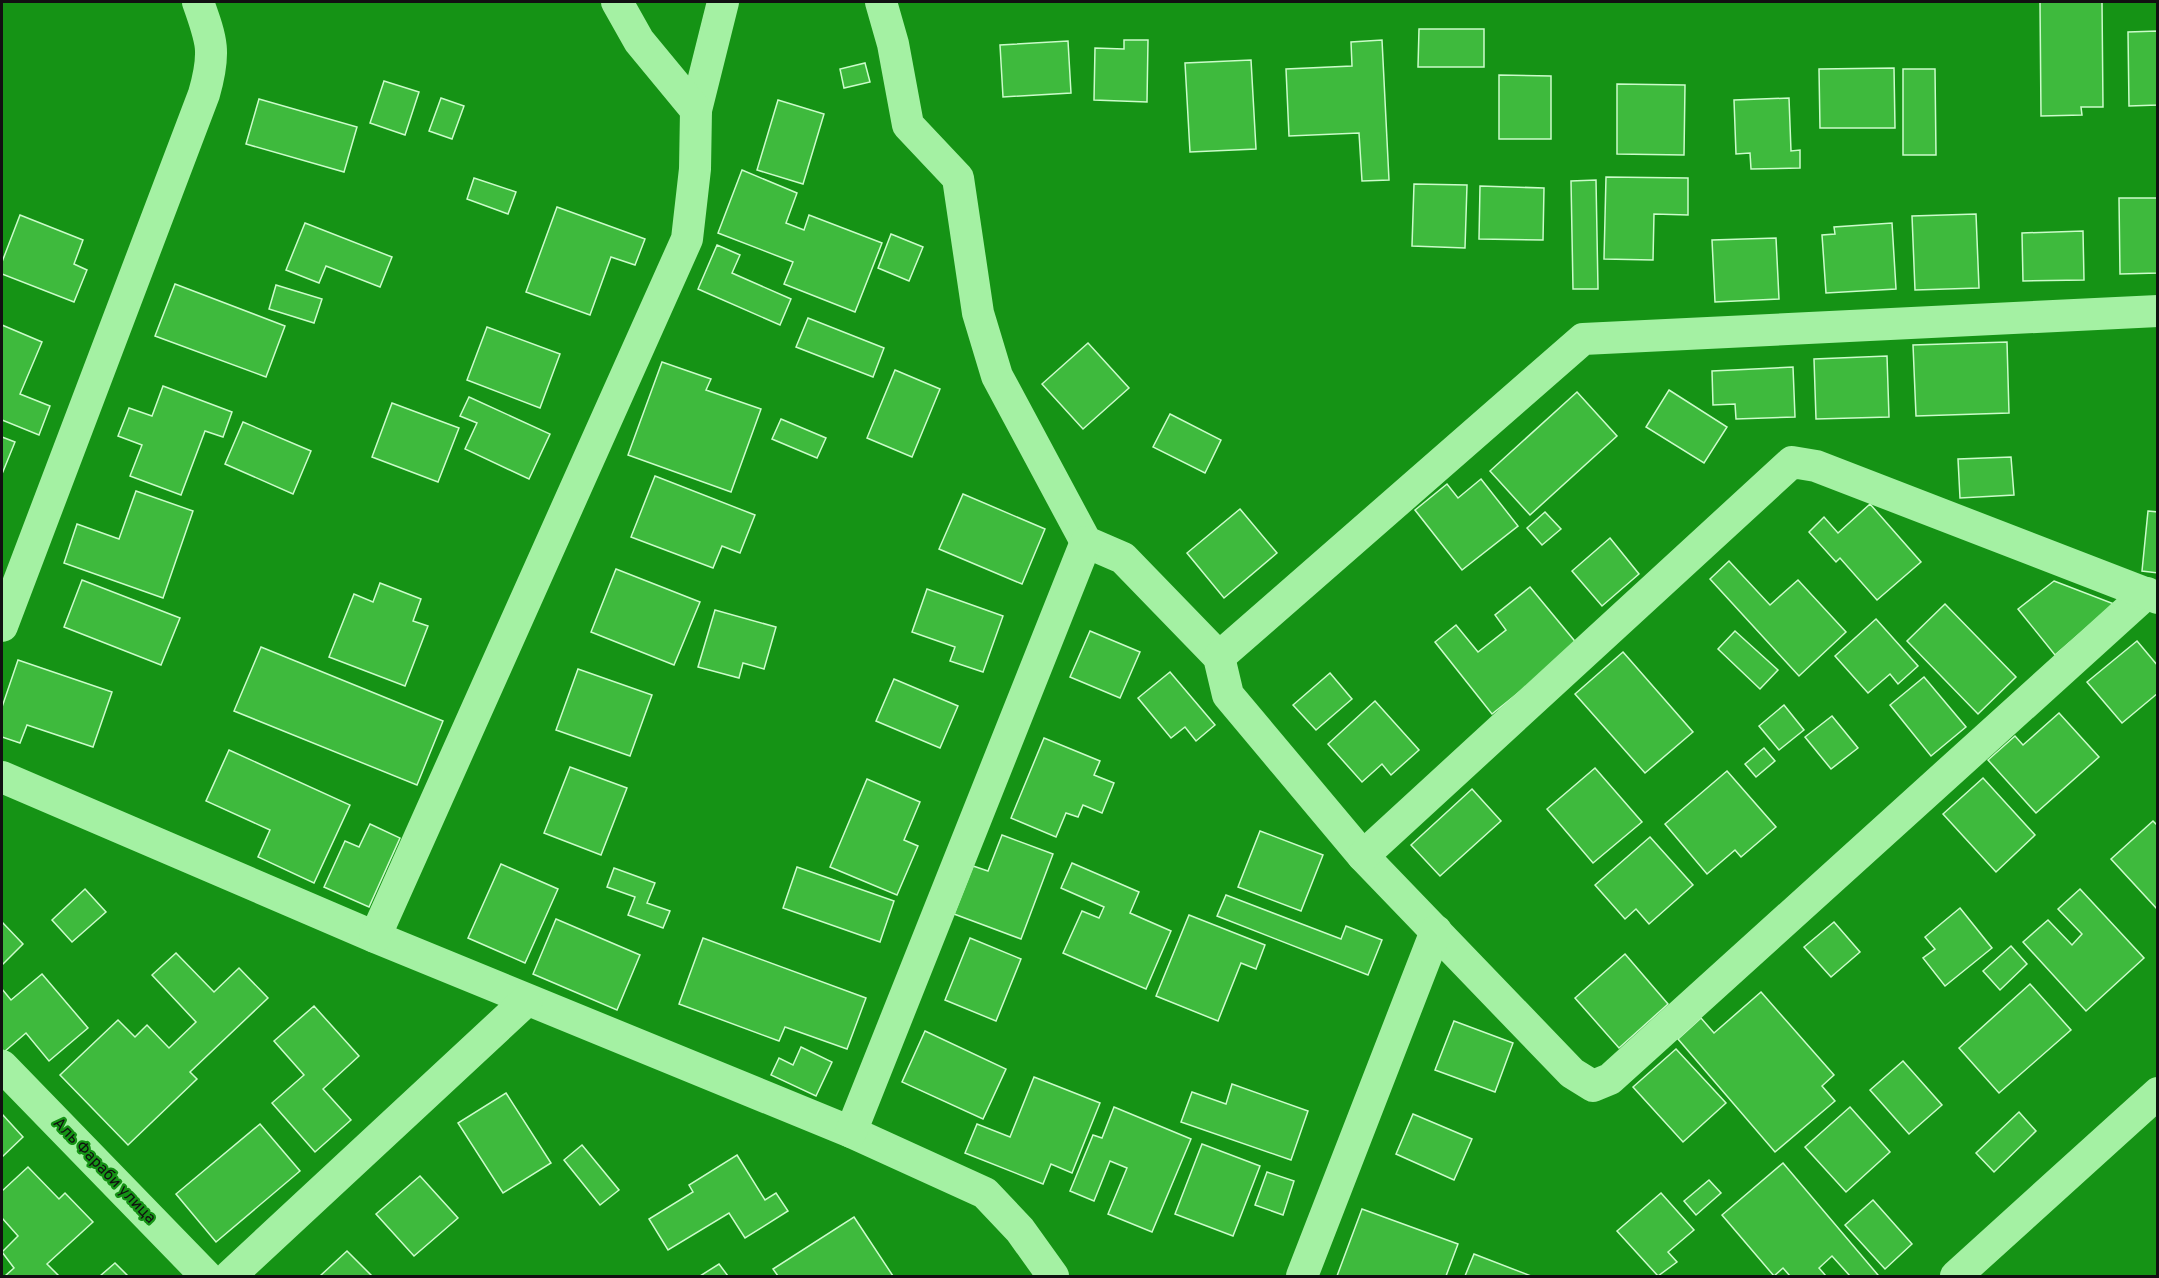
<svg xmlns="http://www.w3.org/2000/svg" width="2159" height="1278" font-family="Overpass,sans-serif">
  <rect width="100%" height="100%" fill="#159315"/>
  <g fill="#3eba3d" stroke="#cbfcca" stroke-width="1.5">
    <path d="M2040,2H2102L2103,107H2081L2082,115L2041,116Z"/>
    <path d="M1419,29H1484V67H1418Z"/>
    <path d="M2158,31V105L2129,106L2128,32Z"/>
    <path d="M1124,40H1148L1147,102L1094,100L1095,48L1124,49Z"/>
    <path d="M1382,40L1389,180L1362,181L1359,133L1289,136L1286,69L1352,66L1351,42Z"/>
    <path d="M1068,41L1071,93L1003,97L1000,45Z"/>
    <path d="M1251,60L1256,149L1190,152L1185,63Z"/>
    <path d="M865,63L870,82L844,88L840,69Z"/>
    <path d="M1894,68L1895,128H1820L1819,69Z"/>
    <path d="M1903,69H1935L1936,155H1903Z"/>
    <path d="M1499,75L1551,76V139H1499Z"/>
    <path d="M384,81L419,92L405,135L370,123Z"/>
    <path d="M1617,84L1685,85L1684,155L1617,154Z"/>
    <path d="M441,98L464,106L452,139L429,131Z"/>
    <path d="M1789,98L1791,151L1800,150V168L1751,169L1750,153L1736,154L1734,100Z"/>
    <path d="M259,99L357,127L344,172L246,144Z"/>
    <path d="M778,100L824,114L803,184L757,170Z"/>
    <path d="M742,170L797,193L786,223L804,230L809,215L882,243L855,312L784,284L793,262L718,233Z"/>
    <path d="M1606,177L1688,178V215L1654,214L1653,260L1604,259Z"/>
    <path d="M474,178L516,192L508,214L467,199Z"/>
    <path d="M1596,180L1598,289H1573L1571,181Z"/>
    <path d="M1414,184L1467,185L1465,248L1412,246Z"/>
    <path d="M1480,186L1544,188L1543,240L1479,239Z"/>
    <path d="M2119,198H2158V273L2120,274Z"/>
    <path d="M557,207L645,239L635,265L611,257L590,315L526,292Z"/>
    <path d="M1976,214L1979,288L1915,290L1912,216Z"/>
    <path d="M20,215L83,240L74,264L87,270L74,302L2,274V262Z"/>
    <path d="M305,223L392,257L380,287L326,266L319,283L286,270Z"/>
    <path d="M1892,223L1896,289L1826,293L1822,235L1835,234L1834,227Z"/>
    <path d="M2083,231L2084,280L2023,281L2022,233Z"/>
    <path d="M891,234L923,247L909,281L878,268Z"/>
    <path d="M1776,238L1779,299L1715,302L1712,240Z"/>
    <path d="M717,245L740,255L732,273L791,299L780,325L698,289Z"/>
    <path d="M175,284L285,326L266,377L155,336Z"/>
    <path d="M276,285L322,299L314,323L269,309Z"/>
    <path d="M808,318L884,348L873,377L796,347Z"/>
    <path d="M2,325L42,342L20,394L50,406L39,435L2,420Z"/>
    <path d="M487,327L560,354L540,408L467,380Z"/>
    <path d="M2007,342L2009,413L1916,416L1913,345Z"/>
    <path d="M1088,343L1129,388L1083,429L1042,384Z"/>
    <path d="M1887,356L1889,417L1816,419L1814,359Z"/>
    <path d="M662,362L711,379L706,390L761,409L731,492L628,455Z"/>
    <path d="M1793,367L1795,417L1736,419L1735,404L1713,405L1712,371Z"/>
    <path d="M895,370L940,389L912,457L867,438Z"/>
    <path d="M163,386L232,412L223,437L205,431L181,495L130,476L142,445L118,436L129,408L152,416Z"/>
    <path d="M1669,390L1727,427L1704,463L1646,427Z"/>
    <path d="M1577,392L1617,436L1530,515L1490,471Z"/>
    <path d="M469,397L550,434L529,479L465,449L477,423L460,416Z"/>
    <path d="M392,403L459,428L438,482L372,457Z"/>
    <path d="M1170,414L1221,440L1205,473L1153,447Z"/>
    <path d="M781,419L826,438L817,458L772,439Z"/>
    <path d="M243,422L311,451L293,494L225,464Z"/>
    <path d="M2,437L15,442L2,474Z"/>
    <path d="M2011,457L2014,495L1960,498L1958,459Z"/>
    <path d="M655,476L755,515L740,553L722,546L713,568L631,537Z"/>
    <path d="M1481,479L1518,526L1462,570L1415,510L1447,484L1458,498Z"/>
    <path d="M136,491L193,511L163,598L64,563L77,524L119,539Z"/>
    <path d="M963,494L1045,529L1022,584L939,549Z"/>
    <path d="M1870,504L1921,562L1877,600L1840,558L1836,562L1809,532L1824,517L1838,533Z"/>
    <path d="M1240,509L1277,553L1224,598L1187,553Z"/>
    <path d="M2148,511L2158,512V573L2142,571Z"/>
    <path d="M1545,512L1561,529L1542,545L1527,528Z"/>
    <path d="M1610,538L1639,574L1602,606L1572,571Z"/>
    <path d="M1729,561L1770,605L1798,580L1846,632L1799,676L1710,579Z"/>
    <path d="M616,569L700,602L674,665L591,632Z"/>
    <path d="M82,580L180,618L161,665L64,627Z"/>
    <path d="M2054,581L2114,604L2055,655L2018,609Z"/>
    <path d="M380,583L421,599L413,621L428,626L405,686L329,657L354,594L373,602Z"/>
    <path d="M1530,587L1578,645L1492,714L1435,642L1456,625L1478,652L1506,630L1495,615Z"/>
    <path d="M927,589L1003,616L983,672L950,661L955,647L912,632Z"/>
    <path d="M1945,604L2016,677L1978,714L1907,641Z"/>
    <path d="M715,610L776,627L764,669L743,663L739,678L698,667Z"/>
    <path d="M1876,619L1918,666L1898,684L1890,674L1868,693L1835,656Z"/>
    <path d="M1090,631L1140,652L1120,698L1070,677Z"/>
    <path d="M1735,631L1778,670L1760,689L1718,649Z"/>
    <path d="M2137,641L2158,666V693L2122,723L2087,682Z"/>
    <path d="M261,647L443,721L417,785L234,711Z"/>
    <path d="M1623,652L1693,732L1645,773L1575,694Z"/>
    <path d="M18,660L112,692L93,747L27,725L20,743L2,737V707Z"/>
    <path d="M578,669L652,695L630,756L556,730Z"/>
    <path d="M1170,672L1215,725L1196,741L1185,727L1171,738L1138,698Z"/>
    <path d="M1330,673L1352,699L1316,730L1293,705Z"/>
    <path d="M1924,677L1966,727L1931,756L1890,705Z"/>
    <path d="M894,679L958,706L940,748L876,721Z"/>
    <path d="M1375,701L1419,750L1391,775L1382,764L1362,782L1328,744Z"/>
    <path d="M1784,705L1804,730L1779,750L1759,726Z"/>
    <path d="M2059,713L2099,757L2036,813L1988,760L2015,736L2023,745Z"/>
    <path d="M1832,716L1858,748L1831,769L1805,737Z"/>
    <path d="M1044,738L1100,761L1094,775L1114,783L1102,813L1083,805L1078,817L1066,813L1056,837L1011,818Z"/>
    <path d="M1764,748L1775,761L1756,777L1745,764Z"/>
    <path d="M229,750L350,805L314,883L258,857L270,830L206,801Z"/>
    <path d="M570,767L627,788L601,855L544,833Z"/>
    <path d="M1595,768L1642,822L1593,863L1547,809Z"/>
    <path d="M1727,771L1776,827L1741,857L1735,850L1707,874L1665,824Z"/>
    <path d="M1983,778L2035,835L1996,872L1943,814Z"/>
    <path d="M867,779L920,802L904,840L918,846L897,895L830,867Z"/>
    <path d="M1472,789L1501,821L1440,876L1411,845Z"/>
    <path d="M2153,821L2158,826V910L2111,859Z"/>
    <path d="M370,824L400,838L369,907L324,887L345,841L359,847Z"/>
    <path d="M1260,831L1323,855L1301,911L1238,887Z"/>
    <path d="M1002,835L1053,854L1021,939L954,914L973,866L988,871Z"/>
    <path d="M1650,837L1693,885L1649,924L1636,909L1625,919L1595,885Z"/>
    <path d="M1072,863L1139,892L1130,913L1171,931L1146,989L1063,953L1082,911L1099,918L1104,907L1061,888Z"/>
    <path d="M501,864L558,889L525,963L468,938Z"/>
    <path d="M797,867L894,901L880,942L783,908Z"/>
    <path d="M614,868L655,883L647,903L670,911L663,928L628,915L635,897L607,887Z"/>
    <path d="M85,889L106,912L72,942L52,920Z"/>
    <path d="M2080,889L2144,958L2086,1011L2023,942L2048,920L2072,945L2082,934L2058,909Z"/>
    <path d="M1226,895L1341,939L1346,926L1382,940L1368,975L1217,916Z"/>
    <path d="M1960,908L1992,948L1945,986L1923,958L1935,949L1925,937Z"/>
    <path d="M1189,915L1265,945L1256,969L1241,963L1218,1021L1156,996Z"/>
    <path d="M556,919L640,955L617,1010L533,974Z"/>
    <path d="M2,922L23,944L2,965Z"/>
    <path d="M1834,922L1860,952L1831,977L1804,947Z"/>
    <path d="M703,938L866,998L847,1049L785,1027L779,1041L679,1004Z"/>
    <path d="M970,938L1021,959L996,1021L945,1000Z"/>
    <path d="M2011,946L2027,964L2000,990L1983,971Z"/>
    <path d="M176,953L214,992L239,968L268,998L190,1072L197,1079L128,1145L60,1075L118,1020L135,1037L147,1025L169,1048L196,1022L152,975Z"/>
    <path d="M1625,954L1668,1004L1619,1048L1575,998Z"/>
    <path d="M42,974L88,1028L49,1061L26,1033L4,1052L2,1049V989L11,1000Z"/>
    <path d="M2030,984L2071,1030L1999,1093L1959,1048Z"/>
    <path d="M1761,992L1834,1075L1822,1086L1835,1101L1775,1152L1678,1039L1701,1018L1714,1033Z"/>
    <path d="M314,1006L359,1056L323,1089L351,1120L315,1152L272,1103L304,1075L274,1041Z"/>
    <path d="M1454,1021L1513,1043L1495,1092L1435,1070Z"/>
    <path d="M925,1031L1006,1069L983,1119L902,1082Z"/>
    <path d="M801,1047L832,1062L816,1096L771,1075L779,1058L793,1065Z"/>
    <path d="M1676,1049L1726,1103L1683,1142L1633,1087Z"/>
    <path d="M1903,1061L1942,1105L1909,1134L1870,1090Z"/>
    <path d="M1034,1077L1100,1103L1072,1173L1051,1164L1043,1184L965,1153L977,1124L1010,1137Z"/>
    <path d="M1232,1084L1308,1111L1291,1160L1181,1122L1192,1092L1226,1104Z"/>
    <path d="M506,1093L551,1163L503,1193L458,1123Z"/>
    <path d="M1114,1107L1191,1139L1152,1232L1108,1214L1127,1168L1110,1161L1094,1201L1070,1191L1093,1135L1102,1138Z"/>
    <path d="M1850,1107L1890,1152L1846,1192L1805,1147Z"/>
    <path d="M2019,1112L2036,1131L1994,1172L1976,1153Z"/>
    <path d="M2,1114L23,1137L2,1157Z"/>
    <path d="M1413,1114L1472,1139L1454,1180L1396,1154Z"/>
    <path d="M260,1124L300,1171L216,1242L176,1194Z"/>
    <path d="M1202,1144L1260,1166L1233,1236L1175,1214Z"/>
    <path d="M582,1145L619,1190L600,1205L564,1160Z"/>
    <path d="M737,1155L765,1200L776,1193L788,1211L745,1238L729,1213L668,1250L649,1219L693,1192L689,1185Z"/>
    <path d="M1783,1163L1878,1275L1876,1276H1850L1832,1256L1819,1268L1826,1276H1790L1783,1268L1774,1276L1722,1215Z"/>
    <path d="M28,1167L59,1199L65,1193L93,1222L47,1264L59,1276H5L14,1268L2,1252L18,1236L2,1218V1191Z"/>
    <path d="M1267,1172L1294,1181L1283,1215L1255,1205Z"/>
    <path d="M420,1176L458,1218L414,1256L376,1214Z"/>
    <path d="M1709,1180L1721,1193L1696,1215L1684,1201Z"/>
    <path d="M1661,1193L1694,1230L1668,1252L1677,1262L1658,1276L1617,1231Z"/>
    <path d="M1873,1200L1912,1244L1885,1269L1845,1225Z"/>
    <path d="M1362,1209L1458,1244L1446,1276H1337Z"/>
    <path d="M854,1217L893,1276H778L773,1269Z"/>
    <path d="M347,1251L372,1276H320Z"/>
    <path d="M1474,1254L1531,1276H1465Z"/>
    <path d="M115,1263L128,1276H100Z"/>
    <path d="M719,1264L728,1276H700Z"/>
  </g>
  <g fill="none" stroke-linecap="round" stroke-linejoin="round">
    <g stroke="#a4f1a3" stroke-width="32">
      <path d="M881,2L893,44L908,125L958,178L978,313L997,376L1086,542L1123,558L1219,657L1228,695L1363,856L1572,1073L1593,1086L1610,1079L2147,593"/>
      <path d="M696,110L723,2"/>
      <path d="M2,626L204,94C216,52 212,41 198,2"/>
      <path d="M1219,657L1583,339L2158,311"/>
      <path d="M2,777L375,937L851,1132L985,1193L1020,1230L1053,1276"/>
      <path d="M1363,856L1792,462L1816,466L2158,598"/>
      <path d="M375,937L687,239L695,169L696,110L639,41L617,2"/>
      <path d="M2,1066L206,1276"/>
      <path d="M851,1132L1086,542"/>
      <path d="M230,1276L527,1000"/>
      <path d="M1302,1276L1436,931"/>
      <path d="M1956,1276L2158,1093"/>
    </g>
  </g>
  <g text-anchor="middle" dominant-baseline="central" stroke-width="4.5" stroke-linejoin="round" paint-order="stroke">
    <g font-size="16" fill="#111" stroke="#159315">
      <text transform="translate(104 1171) rotate(46)">Аль Фараби улица</text>
    </g>
  </g>
  <rect width="2159" height="1278" fill="none" stroke="#111111" stroke-width="6"/>
</svg>
